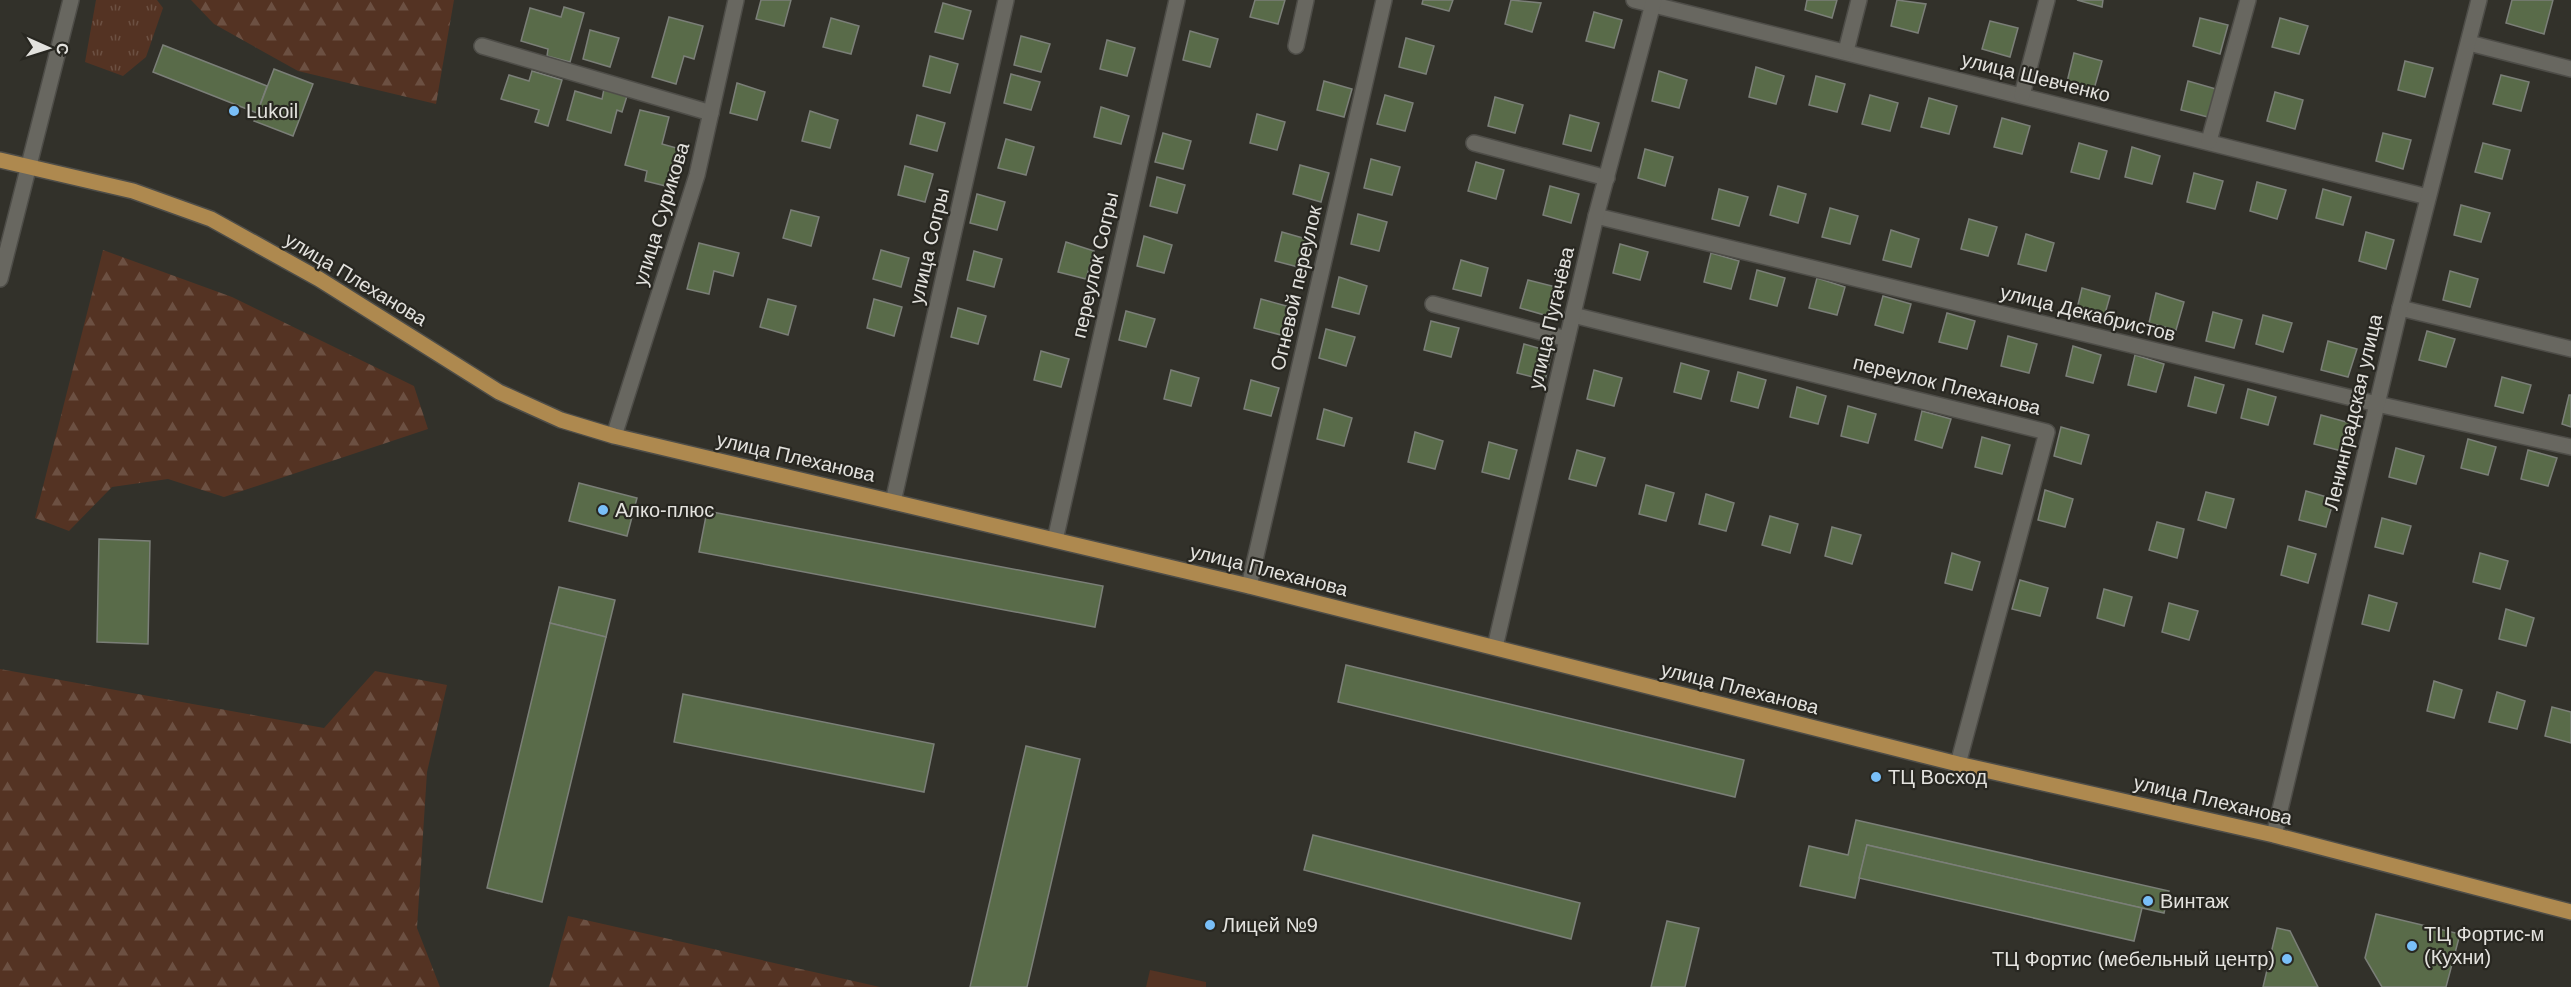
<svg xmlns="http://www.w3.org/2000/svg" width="2571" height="987" font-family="Helvetica,sans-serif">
  <defs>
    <pattern id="grass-tufts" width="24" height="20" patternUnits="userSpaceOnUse" patternTransform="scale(1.5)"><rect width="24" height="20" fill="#543323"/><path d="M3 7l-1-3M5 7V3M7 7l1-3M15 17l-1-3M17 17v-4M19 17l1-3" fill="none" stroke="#6c5042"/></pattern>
    <pattern id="forest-firs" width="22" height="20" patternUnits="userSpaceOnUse" patternTransform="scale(1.5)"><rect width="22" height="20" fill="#543323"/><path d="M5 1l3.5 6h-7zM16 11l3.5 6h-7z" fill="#6c5042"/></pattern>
  </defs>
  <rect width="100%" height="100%" fill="#32312a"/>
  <path fill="url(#grass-tufts)" d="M96,0H157L163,8L146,57L123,76L85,62Z"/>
  <g fill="url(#forest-firs)">
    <path d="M191,0H454L436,104L298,71L214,24Z"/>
    <path d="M103,250L232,297L414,386L428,429L224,497L168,479L112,487L69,531L35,518Z"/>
    <path d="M0,669L324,728L375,671L447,685L427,772L417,928L440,987H0Z"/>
    <path d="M568,916L880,987H549Z"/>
  </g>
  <path fill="#543323" d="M1150,970L1206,982V987H1146Z"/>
  <g fill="#596b49" stroke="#7b7f78" stroke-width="1.5">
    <path d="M761,0H791L784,26L756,19Z"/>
    <path d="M1255,0H1285L1278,24L1250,17Z"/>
    <path d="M1423,0H1453L1449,11L1422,4Z"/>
    <path d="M1511,0L1541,3L1532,32L1505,24Z"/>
    <path d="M1807,0H1837L1832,18L1805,10Z"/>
    <path d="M1897,0L1926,4L1918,33L1891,26Z"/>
    <path d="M2077,0H2103L2102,7Z"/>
    <path d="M2512,0H2553L2544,34L2506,23Z"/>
    <path d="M943,3L971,11L963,39L935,32Z"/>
    <path d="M564,7L584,13L570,62L547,56L548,49L521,41L530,8L561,17Z"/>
    <path d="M1594,12L1622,20L1614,48L1586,41Z"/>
    <path d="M669,17L703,26L694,59L684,56L676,84L652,77Z"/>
    <path d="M831,18L859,26L851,54L823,47Z"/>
    <path d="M2200,18L2228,25L2220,54L2193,46Z"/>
    <path d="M2280,18L2308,26L2299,54L2272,47Z"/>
    <path d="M1990,21L2018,28L2010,57L1982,49Z"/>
    <path d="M590,30L619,38L610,67L583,59Z"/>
    <path d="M1190,31L1218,39L1210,67L1183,60Z"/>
    <path d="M1021,36L1050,44L1041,72L1014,65Z"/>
    <path d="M1406,38L1434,46L1426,74L1399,67Z"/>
    <path d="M1107,40L1135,48L1127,76L1100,69Z"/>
    <path d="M163,45L267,86L257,113L153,72Z"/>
    <path d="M2074,53L2102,61L2094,89L2067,82Z"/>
    <path d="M930,56L958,64L950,93L923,86Z"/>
    <path d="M2405,61L2433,68L2425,97L2398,90Z"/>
    <path d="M1756,67L1784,76L1776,104L1749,97Z"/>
    <path d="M274,69L313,84L293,136L254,121Z"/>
    <path d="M532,71L562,80L548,126L535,122L539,110L501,99L509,75L529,81Z"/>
    <path d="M1659,71L1687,80L1679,108L1652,101Z"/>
    <path d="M1011,74L1040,82L1031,110L1004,103Z"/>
    <path d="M2501,75L2529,82L2521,111L2493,104Z"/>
    <path d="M1816,76L1845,84L1837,112L1809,105Z"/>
    <path d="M1324,81L1352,89L1344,117L1317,110Z"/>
    <path d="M2188,81L2216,89L2208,117L2181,110Z"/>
    <path d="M737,83L765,92L757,120L730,113Z"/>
    <path d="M604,89L627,96L622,112L617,110L611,133L567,120L575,91L602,99Z"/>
    <path d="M2275,92L2303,100L2295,129L2267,121Z"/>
    <path d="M1385,95L1413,103L1405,131L1377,124Z"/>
    <path d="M1870,95L1898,103L1890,131L1862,124Z"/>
    <path d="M1495,97L1523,105L1515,133L1488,126Z"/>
    <path d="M1929,98L1957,106L1949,134L1921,127Z"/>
    <path d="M1101,107L1129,116L1121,144L1094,137Z"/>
    <path d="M640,110L669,117L662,144L680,149L670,187L645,181L647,171L625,165Z"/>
    <path d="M810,111L838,120L830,148L802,141Z"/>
    <path d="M1257,114L1285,122L1277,150L1250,143Z"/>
    <path d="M917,115L945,123L937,151L910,144Z"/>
    <path d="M1570,115L1599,123L1591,151L1563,144Z"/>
    <path d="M2002,118L2030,126L2022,154L1994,147Z"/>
    <path d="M1163,133L1191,141L1183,169L1155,162Z"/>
    <path d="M2383,133L2411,140L2403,169L2376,161Z"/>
    <path d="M1006,139L1034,147L1026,175L998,168Z"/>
    <path d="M2079,143L2107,151L2099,179L2071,172Z"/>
    <path d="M2483,143L2510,150L2502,179L2475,172Z"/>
    <path d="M2132,147L2160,156L2152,184L2125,177Z"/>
    <path d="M1645,149L1673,157L1665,186L1638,178Z"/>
    <path d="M1371,159L1400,167L1392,195L1364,188Z"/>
    <path d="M1476,162L1504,170L1496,199L1468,191Z"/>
    <path d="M1300,165L1329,173L1321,202L1293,194Z"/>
    <path d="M905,166L933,174L925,202L898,195Z"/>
    <path d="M2194,173L2223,181L2215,209L2187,202Z"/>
    <path d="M1157,177L1185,185L1177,213L1150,206Z"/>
    <path d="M2257,182L2286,190L2277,219L2250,211Z"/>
    <path d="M1550,186L1579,194L1571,223L1543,215Z"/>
    <path d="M1778,186L1806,194L1798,223L1770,215Z"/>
    <path d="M1719,189L1748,197L1739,226L1712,219Z"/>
    <path d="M2323,189L2351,197L2343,225L2316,218Z"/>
    <path d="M977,194L1005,202L997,230L970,223Z"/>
    <path d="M2461,205L2490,213L2481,242L2454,235Z"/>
    <path d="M1830,208L1858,216L1850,244L1822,237Z"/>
    <path d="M791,210L819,217L811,246L783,238Z"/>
    <path d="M1358,214L1387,222L1379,251L1351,244Z"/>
    <path d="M1969,219L1997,227L1988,256L1961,249Z"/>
    <path d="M1891,230L1919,239L1911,267L1883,260Z"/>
    <path d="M1282,232L1310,240L1302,268L1275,261Z"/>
    <path d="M2366,232L2394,240L2386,269L2359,261Z"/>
    <path d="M2026,234L2054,243L2046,271L2018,264Z"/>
    <path d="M1144,236L1172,245L1164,273L1137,266Z"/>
    <path d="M1066,242L1094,251L1086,279L1058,272Z"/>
    <path d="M699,243L739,253L733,276L714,271L709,294L687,289Z"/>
    <path d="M1620,244L1648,252L1640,280L1613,273Z"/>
    <path d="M881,250L909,258L901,287L873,279Z"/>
    <path d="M974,251L1002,259L994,287L967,280Z"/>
    <path d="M1711,253L1739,261L1731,289L1704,282Z"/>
    <path d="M1461,260L1488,268L1481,296L1453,289Z"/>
    <path d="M1757,270L1785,278L1777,306L1750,299Z"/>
    <path d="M2450,271L2478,279L2470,307L2443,300Z"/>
    <path d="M1339,277L1367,286L1359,314L1332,307Z"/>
    <path d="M1817,278L1845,287L1837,315L1809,308Z"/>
    <path d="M1528,280L1556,287L1548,316L1520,308Z"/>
    <path d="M2082,288L2110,296L2102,324L2075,317Z"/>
    <path d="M2156,293L2184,302L2176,330L2149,323Z"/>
    <path d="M1883,296L1911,304L1903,333L1875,325Z"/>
    <path d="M768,299L796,306L788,335L760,327Z"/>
    <path d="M874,299L902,307L894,336L867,328Z"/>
    <path d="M1261,299L1290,307L1281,335L1254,328Z"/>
    <path d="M958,308L986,316L978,344L951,337Z"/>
    <path d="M1126,311L1155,319L1146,347L1119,340Z"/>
    <path d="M2213,312L2242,320L2234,348L2206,341Z"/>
    <path d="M1947,313L1975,321L1967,349L1939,342Z"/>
    <path d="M2263,315L2292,323L2283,352L2256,344Z"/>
    <path d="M1431,321L1459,328L1451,357L1424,350Z"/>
    <path d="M1326,329L1355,337L1346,366L1319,358Z"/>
    <path d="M2427,331L2455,339L2446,367L2419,360Z"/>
    <path d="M2008,336L2037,344L2029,373L2001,366Z"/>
    <path d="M2328,341L2357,349L2348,377L2321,370Z"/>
    <path d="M1524,344L1552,352L1545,380L1517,373Z"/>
    <path d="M2073,346L2101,355L2093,383L2066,376Z"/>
    <path d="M1041,351L1069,359L1061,387L1034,380Z"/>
    <path d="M2135,355L2164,364L2156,392L2128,385Z"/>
    <path d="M1681,363L1709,371L1701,399L1674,392Z"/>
    <path d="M1171,370L1199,378L1191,406L1164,399Z"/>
    <path d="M1594,370L1622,378L1614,406L1587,399Z"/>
    <path d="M1738,372L1766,380L1758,408L1731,401Z"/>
    <path d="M2195,377L2224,385L2216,413L2188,406Z"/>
    <path d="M2502,377L2531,385L2523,413L2495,406Z"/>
    <path d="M1251,380L1279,388L1271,416L1244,409Z"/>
    <path d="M1797,387L1826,396L1818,424L1790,417Z"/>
    <path d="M2248,389L2276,397L2268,425L2241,418Z"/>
    <path d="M2569,395H2571V427L2562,424Z"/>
    <path d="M1848,406L1876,414L1868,443L1841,436Z"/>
    <path d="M1324,409L1352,418L1344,446L1317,439Z"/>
    <path d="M1922,411L1951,419L1942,448L1915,440Z"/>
    <path d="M2321,415L2350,423L2342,451L2314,444Z"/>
    <path d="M2061,427L2089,435L2081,464L2054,456Z"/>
    <path d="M1415,432L1443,441L1435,469L1408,462Z"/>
    <path d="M1982,437L2010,445L2002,474L1975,467Z"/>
    <path d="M2468,439L2496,447L2488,475L2461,468Z"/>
    <path d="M1489,442L1517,450L1509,479L1482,472Z"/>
    <path d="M2396,448L2424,456L2416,484L2389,477Z"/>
    <path d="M1577,450L1605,458L1596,486L1569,479Z"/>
    <path d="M2528,450L2557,458L2548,486L2521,479Z"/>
    <path d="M579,483L637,498L627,536L569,521Z"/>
    <path d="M1646,485L1674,493L1666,521L1639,514Z"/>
    <path d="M2045,490L2073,499L2065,527L2038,520Z"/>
    <path d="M2306,491L2334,499L2326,527L2299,520Z"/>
    <path d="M2206,492L2234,499L2226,528L2198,520Z"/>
    <path d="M1706,494L1734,503L1726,531L1699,524Z"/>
    <path d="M707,511L1103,586L1095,627L699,552Z"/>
    <path d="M1770,516L1798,524L1790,553L1762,545Z"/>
    <path d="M2382,518L2411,526L2403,554L2375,547Z"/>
    <path d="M2157,522L2184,529L2177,558L2149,550Z"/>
    <path d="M1832,527L1861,535L1852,564L1825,556Z"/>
    <path d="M99,539L150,541L148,644L97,642Z"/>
    <path d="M2288,546L2316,554L2308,583L2281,575Z"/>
    <path d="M1952,553L1980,562L1972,590L1945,583Z"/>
    <path d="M2480,553L2508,561L2500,589L2473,582Z"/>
    <path d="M2020,580L2048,588L2040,616L2012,609Z"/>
    <path d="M559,587L615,600L606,637L550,623Z"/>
    <path d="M2104,589L2132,597L2124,626L2097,618Z"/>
    <path d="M2369,595L2397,603L2389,631L2362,624Z"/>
    <path d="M2169,603L2198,611L2189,640L2162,632Z"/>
    <path d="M2506,609L2534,618L2526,646L2499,639Z"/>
    <path d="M550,623L606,637L542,902L487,888Z"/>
    <path d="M1346,665L1744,760L1735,797L1338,702Z"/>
    <path d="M2434,681L2462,690L2454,718L2427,711Z"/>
    <path d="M2497,692L2525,701L2517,729L2489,722Z"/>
    <path d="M683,694L934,744L924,792L674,742Z"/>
    <path d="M2552,707L2571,712V743L2545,736Z"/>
    <path d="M1026,746L1080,759L1027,987H970Z"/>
    <path d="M1856,820L2169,891L2164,913L1867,845L1855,898L1800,886L1809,846L1848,855Z"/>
    <path d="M1313,835L1580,903L1571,939L1304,870Z"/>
    <path d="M1867,845L2142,908L2134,941L1859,878Z"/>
    <path d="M2376,914L2460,934L2446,987H2382L2365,958Z"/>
    <path d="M1667,921L1699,928L1685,987H1651Z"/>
    <path d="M2277,928L2290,931L2318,987H2263Z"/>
  </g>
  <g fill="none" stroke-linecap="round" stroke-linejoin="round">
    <defs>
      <g id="minor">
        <path d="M1634,0L2428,197"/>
        <path d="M2469,43L2571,69"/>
        <path d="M482,46L711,113"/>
        <path d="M1296,46L1306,0"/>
        <path d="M1846,51L1859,0"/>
        <path d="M2022,95L2047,0"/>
        <path d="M2209,141L2248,0"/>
        <path d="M1474,143L1607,178"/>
        <path d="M1596,216L2377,404L2571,447"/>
        <path d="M0,279L71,0"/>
        <path d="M1433,304L1567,339"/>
        <path d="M2400,308L2571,349"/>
        <path d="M1573,315L2047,432L1958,764"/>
        <path d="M614,436L697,175L736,0"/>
        <path d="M893,502L1006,0"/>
        <path d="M1055,540L1177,0"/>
        <path d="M1249,586L1384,0"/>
        <path d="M1495,647L1596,216L1654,0"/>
        <path d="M2274,835L2400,308L2479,0"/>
      </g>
      <path id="major" d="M0,160L133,191L211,219L319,279L499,392L561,420L614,436L1249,586L1958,764L2274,835L2571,912"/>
    </defs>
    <use href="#minor" stroke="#4e4d48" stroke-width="18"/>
    <use href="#major" stroke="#4e4d48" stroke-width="18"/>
    <use href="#minor" stroke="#686760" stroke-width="15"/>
    <use href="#major" stroke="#ae894f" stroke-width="15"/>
  </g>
  <g fill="#79bff8" stroke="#282721" stroke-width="2">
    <circle cx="234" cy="111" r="6"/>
    <circle cx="603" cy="510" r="6"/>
    <circle cx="1876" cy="777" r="6"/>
    <circle cx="2148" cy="901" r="6"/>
    <circle cx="1210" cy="925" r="6"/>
    <circle cx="2412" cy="946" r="6"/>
    <circle cx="2287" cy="959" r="6"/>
  </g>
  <g text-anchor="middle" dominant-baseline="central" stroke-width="4.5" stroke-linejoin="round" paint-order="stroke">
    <g font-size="20" fill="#e3e2de" stroke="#282721">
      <text transform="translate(2036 77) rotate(14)">улица Шевченко</text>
      <text transform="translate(661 214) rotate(-73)">улица Сурикова</text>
      <text transform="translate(929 246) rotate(-77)">улица Согры</text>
      <text transform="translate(1095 265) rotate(-77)">переулок Согры</text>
      <text transform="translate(356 279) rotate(31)">улица Плеханова</text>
      <text transform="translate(1296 288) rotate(-77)">Огневой переулок</text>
      <text transform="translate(2088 313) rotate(14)">улица Декабристов</text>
      <text transform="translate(1551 318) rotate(-77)">улица Пугачёва</text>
      <text transform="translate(1947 385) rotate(14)">переулок Плеханова</text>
      <text transform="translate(2353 412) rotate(-77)">Ленинградская улица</text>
      <text transform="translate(796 457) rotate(13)">улица Плеханова</text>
      <text transform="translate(1269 570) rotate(14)">улица Плеханова</text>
      <text transform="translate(1740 688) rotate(14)">улица Плеханова</text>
      <text transform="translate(2213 800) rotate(13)">улица Плеханова</text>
    </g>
    <g font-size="20" fill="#e3e2de" stroke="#282721" text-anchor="start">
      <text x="246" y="111">Lukoil</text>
      <text x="615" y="510">Алко-плюс</text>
      <text x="1888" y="777">ТЦ Восход</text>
      <text x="2160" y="901">Винтаж</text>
      <text x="1222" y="925">Лицей №9</text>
      <text x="2424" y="934">ТЦ Фортис-м<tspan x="2424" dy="23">(Кухни)</tspan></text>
      <text x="2275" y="959" text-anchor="end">ТЦ Фортис (мебельный центр)</text>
    </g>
  </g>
  <g transform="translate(48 48) rotate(93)" stroke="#282721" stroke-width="4.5" paint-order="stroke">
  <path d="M0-4.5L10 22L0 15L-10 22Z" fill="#e3e2de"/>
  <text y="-9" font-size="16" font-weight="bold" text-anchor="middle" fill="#e3e2de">С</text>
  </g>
</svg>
